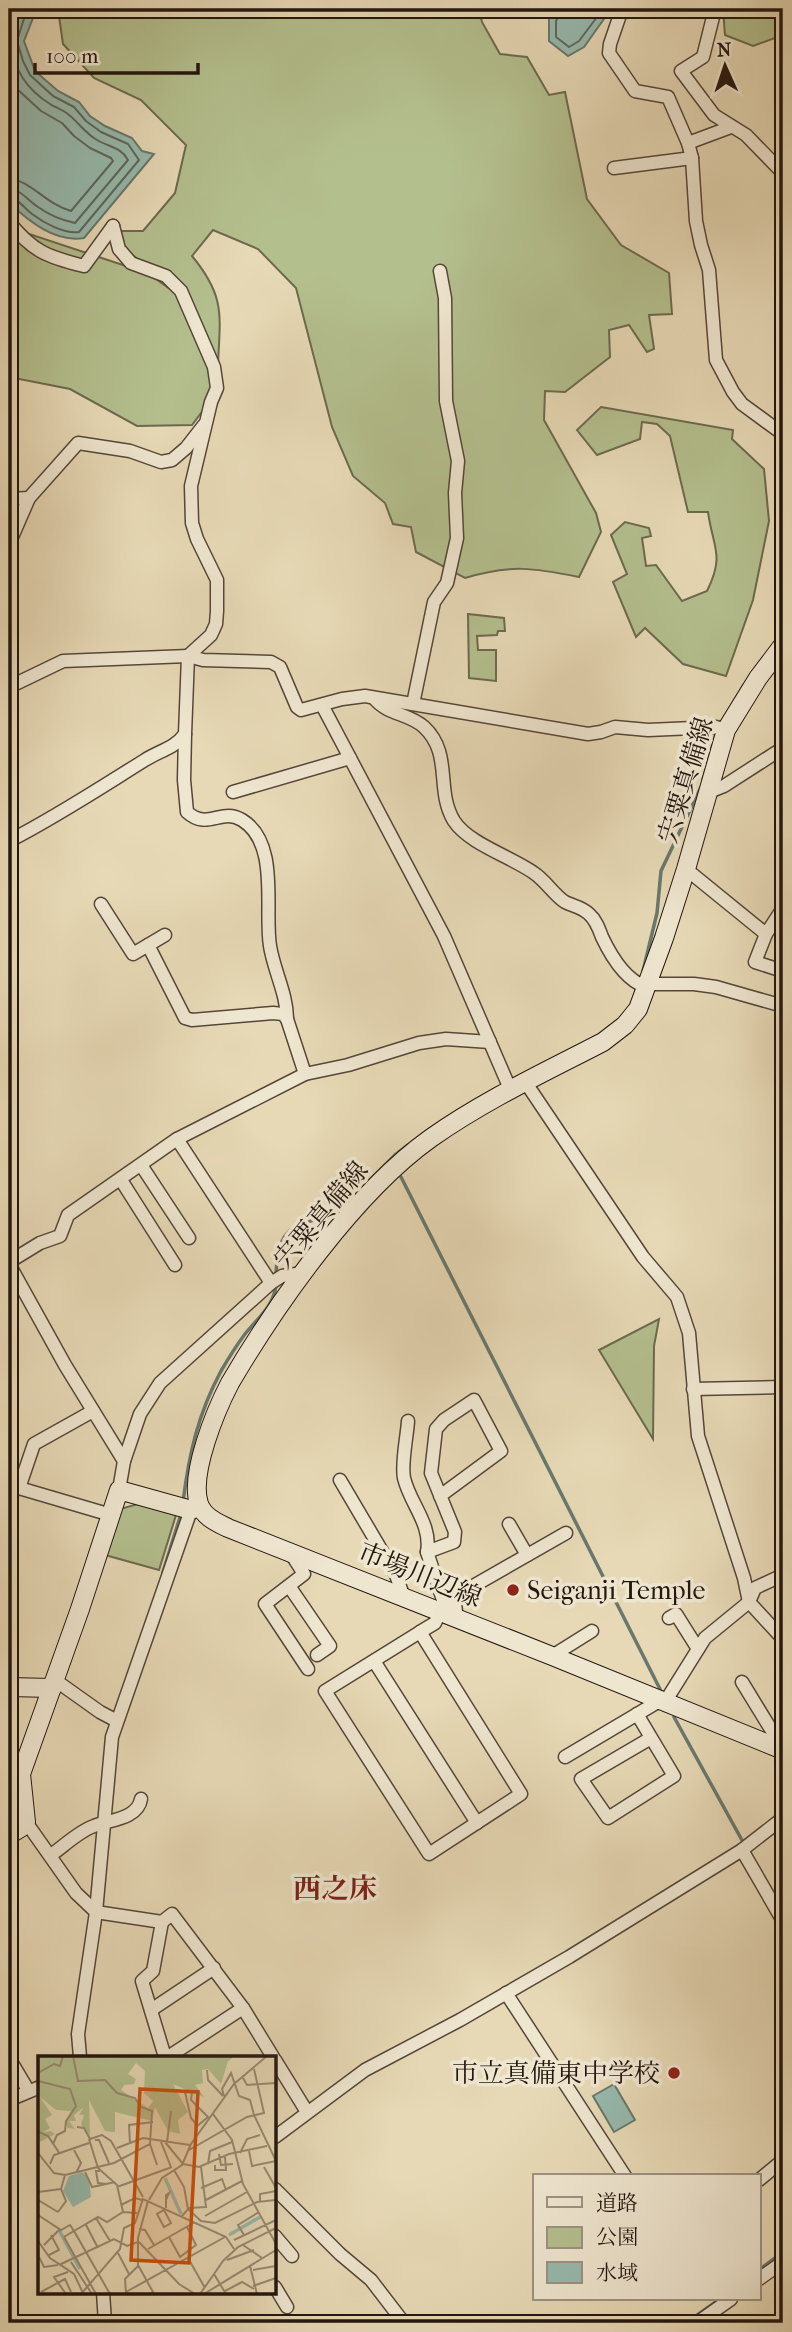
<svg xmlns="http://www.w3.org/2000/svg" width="792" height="2332" font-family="'IM FELL French Canon','Noto Serif JP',serif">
  <rect width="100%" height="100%" fill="#e7d9b6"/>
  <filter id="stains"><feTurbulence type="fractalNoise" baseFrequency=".00286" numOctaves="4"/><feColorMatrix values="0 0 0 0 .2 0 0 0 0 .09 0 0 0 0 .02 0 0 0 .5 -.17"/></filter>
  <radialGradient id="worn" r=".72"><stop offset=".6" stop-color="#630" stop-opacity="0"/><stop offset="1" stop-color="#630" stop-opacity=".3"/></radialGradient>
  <g fill="#b4bf8e" stroke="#6c6a4e" stroke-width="2">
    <path d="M58,9H479L482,22L500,54L527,57L549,95L565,92L587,199L621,245L669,273L672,314L649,315L654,349L647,352L629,325L609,330L610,357L565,392L545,391L544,420L596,513L601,532L579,577C534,568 510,564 465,578L416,552L411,527L393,524L385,503L353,476L332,427L296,288L258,249L213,230L192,256C226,297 220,316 218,365L185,288L140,261L125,249L119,231H143L175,193L186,145L141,100L94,78L63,44Z"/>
    <path d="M723,9H783V35L753,46L725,35Z"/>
    <path d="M9,212L26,233L129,267L153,277L177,294L211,367L213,387L204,409L192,425L137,426L70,389L9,377Z"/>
    <path d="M601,407L733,430L732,439L764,469L769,521L753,600L726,676L683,664L645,628L636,637L613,582L627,574L611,535L625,522L649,528L651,536L642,538L646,566L656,565L682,601L707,591C725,555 713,548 708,512H688L670,436L657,424L642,422L640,439L597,455L577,430Z"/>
    <path d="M468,614L504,618L505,631H498L497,635L477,636L478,650H496V681L469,678Z"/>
    <path d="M659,1319L654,1346L653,1439L599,1350Z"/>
    <path d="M138,1504L176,1515L159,1570L105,1555L120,1509Z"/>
  </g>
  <g fill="#97baae" stroke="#69786e" stroke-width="2">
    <path d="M9,9H32L35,13L24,41L35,71L58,91L79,102L90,116L105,126L132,138L142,151L154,154L84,238C55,243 29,221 9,203Z"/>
    <path d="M557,9H611L584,47L568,56L549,41V17Z"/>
    <path d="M614,2084L635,2120L614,2132L593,2096Z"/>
  </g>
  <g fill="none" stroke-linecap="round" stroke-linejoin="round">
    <g stroke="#5d685e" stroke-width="2">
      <path d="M562,9L556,21V37L569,47L579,41L603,9"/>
      <path d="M9,43C15,70 26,89 50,104C56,108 64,110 69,115C79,123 85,133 97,140C109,147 121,147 128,160L75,223C61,220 49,215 38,207C27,200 22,190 9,189"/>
      <path d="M9,77L16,88L41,111L62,123L74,136L90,148L111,158L113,161L71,211C45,204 31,180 9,179"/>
      <path d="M9,198C19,199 24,208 32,214C44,223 64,234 79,232L139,160L128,144L101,132L86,121L74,107L53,96L30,75L23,61L17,41L27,9"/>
    </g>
    <g stroke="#69786e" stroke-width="3.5">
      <path d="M721,723L744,685"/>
      <path d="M703,780L716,733"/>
      <path d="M643,971L657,913L661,871L701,787"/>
      <path d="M401,1177L662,1693"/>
      <path d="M367,1183L395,1155L408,1145"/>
      <path d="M276,1277C277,1206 313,1234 350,1201"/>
      <path d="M183,1502C189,1454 198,1414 221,1371C228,1359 236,1346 245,1334C257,1319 274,1306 276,1285"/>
      <path d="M163,1572L181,1514"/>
      <path d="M674,1717L743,1842"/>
      <path d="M759,2270L783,2252"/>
      <path d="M686,2323L720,2299"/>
    </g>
    <defs>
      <g id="street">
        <path d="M622,9L610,44L609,53L635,91L668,97L688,143L692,158L696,221L701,245L709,270L716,360L733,392L742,404L783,434"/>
        <path d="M715,9L703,57L681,71L714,115L746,135L783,173"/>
        <path d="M688,143L731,127"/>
        <path d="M614,168L692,158"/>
        <path d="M9,222C33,252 48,257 84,266L113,226"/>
        <path d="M9,499L29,498"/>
        <path d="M9,544L29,498L78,443L130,451L161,462L172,460L186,448L204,425"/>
        <path d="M9,687L63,661L188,656L203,660L271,662L280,667L297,707L301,710L342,699L365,696L588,734L601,732L615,727L648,730L716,727L726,730"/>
        <path d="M374,698C387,715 409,713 424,727C453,754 435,790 454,821C469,844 512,857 534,873C546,881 554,895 565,902C573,906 582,907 589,914C596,920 599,929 602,937C611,956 625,980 646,987"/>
        <path d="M413,704L434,602L447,583L457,538L455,493L458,461L446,401L445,298L440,271"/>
        <path d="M322,705L444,936L511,1091"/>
        <path d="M185,734L184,780L187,812C208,831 221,807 242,820C280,843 264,910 270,946C274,971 287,994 287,1019"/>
        <path d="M233,792L350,758"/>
        <path d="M709,792L724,786L783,748"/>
        <path d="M9,841C56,817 100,788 145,760C159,751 175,748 185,734L188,656L211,635L216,624L217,611V580L197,539L192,523L191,486L211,402L217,388L214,367L181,291L166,276L131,263L119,249L113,226"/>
        <path d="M686,869L766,934"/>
        <path d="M101,904L133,954L165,935"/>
        <path d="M783,908L766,934L755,962L783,971"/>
        <path d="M148,945L185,1018L192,1020L273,1013L283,1014L287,1019L305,1074"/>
        <path d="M648,984H694L716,987L783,1006"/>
        <path d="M526,1083L643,1257L677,1297L689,1333L698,1436L744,1578L749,1602L783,1639"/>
        <path d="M177,1139L271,1283"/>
        <path d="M141,1165L189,1238"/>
        <path d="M121,1180L175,1265"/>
        <path d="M9,1262L40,1243L60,1236L68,1215L177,1139L305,1074L348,1065L419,1043L446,1039L490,1042"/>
        <path d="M9,1264L65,1365L124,1461"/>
        <path d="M693,1389L783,1387"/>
        <path d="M408,1421C407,1437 401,1464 404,1478C410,1504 432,1524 427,1552"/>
        <path d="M340,1480L396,1575L404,1598"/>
        <path d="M19,1488L34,1444L93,1411"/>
        <path d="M119,1490L124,1461L140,1414L160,1383L271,1283L282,1276L303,1273"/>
        <path d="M9,1493L19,1488L111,1515"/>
        <path d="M440,1496L501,1451L474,1400L444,1420L436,1429L431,1473L455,1532L454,1542L427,1552L448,1615"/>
        <path d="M509,1524L527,1555"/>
        <path d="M290,1552L304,1574L265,1604L308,1669"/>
        <path d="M289,1586L330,1646L317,1655"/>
        <path d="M669,1618L676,1614L698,1649"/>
        <path d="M457,1619L454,1597L566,1533"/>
        <path d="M420,1632L521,1794L429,1854L325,1691Z"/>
        <path d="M420,1632L435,1623L440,1612"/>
        <path d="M552,1656L592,1631"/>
        <path d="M374,1661L477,1823"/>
        <path d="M55,1680L100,1712L117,1721"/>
        <path d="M742,1682L783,1749"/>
        <path d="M665,1702L705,1638L749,1602L755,1588L783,1575"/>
        <path d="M637,1714L674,1776L608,1818L581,1779L651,1738"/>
        <path d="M565,1757L661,1700"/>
        <path d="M26,1822L76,1893L96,1912L162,1922L172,1914L243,2008L273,2057"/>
        <path d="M742,1850L783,1921"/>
        <path d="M51,1855C64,1846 79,1831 94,1826C109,1820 138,1819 141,1799"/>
        <path d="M162,1922L153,1971L142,1981L165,2057"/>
        <path d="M506,1993L625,2176"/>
        <path d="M151,2010L214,1968"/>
        <path d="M80,2057L78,2034L96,1912L112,1737L191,1510"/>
        <path d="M168,2057L243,2008"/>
        <path d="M9,2058L28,2090"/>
        <path d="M275,2060L307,2112"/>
        <path d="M9,2100L40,2087"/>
        <path d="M275,2137L365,2070L460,2020L569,1957L742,1850L783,1818"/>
        <path d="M759,2180L783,2160"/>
        <path d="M275,2189L340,2254L371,2280L404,2323"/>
        <path d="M275,2236L292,2256"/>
        <path d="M759,2279L783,2262"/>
        <path d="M275,2287L287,2307"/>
        <path d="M103,2292L105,2323"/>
        <path d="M697,2323L731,2299"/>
      </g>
      <g id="secondary">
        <path d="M783,645L758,678L726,730L686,869L664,938L638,1009L625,1025L603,1042C545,1072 485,1100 431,1138C355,1192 277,1303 230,1383C216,1410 189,1474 199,1504C204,1517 216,1522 228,1528L552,1656L783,1750"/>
        <path d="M9,1687L52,1688"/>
        <path d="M9,1835L22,1827L26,1822L21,1774L80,1609L119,1490L191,1510L199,1505"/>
      </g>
    </defs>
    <use href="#street" stroke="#544739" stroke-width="15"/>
    <use href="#secondary" stroke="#23160f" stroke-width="20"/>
    <use href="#street" stroke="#efe6d0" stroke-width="12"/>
    <use href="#secondary" stroke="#efe6d0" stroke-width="18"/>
  </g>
  <g fill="#8f2418" stroke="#efe6d0" stroke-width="2.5">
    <circle cx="513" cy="1590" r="7"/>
    <circle cx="674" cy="2073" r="7"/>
  </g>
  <g text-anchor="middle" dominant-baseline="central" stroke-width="7" stroke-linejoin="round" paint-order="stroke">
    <g font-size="26" fill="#23160f" stroke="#efe6d0">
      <text transform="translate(686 780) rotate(-73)">宍粟真備線</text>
      <text transform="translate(321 1215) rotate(-50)">宍粟真備線</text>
      <text transform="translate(420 1575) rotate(22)">市場川辺線</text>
    </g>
    <g font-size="26" fill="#23160f" stroke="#efe6d0" text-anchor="start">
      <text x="527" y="1590">Seiganji Temple</text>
      <text x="660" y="2073" text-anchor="end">市立真備東中学校</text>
    </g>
    <g font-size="28" font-weight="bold" fill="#7a1f14" stroke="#efe6d0">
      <text x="335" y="1888">西之床</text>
    </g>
  </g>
  <g transform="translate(38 2056)">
    <rect width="238" height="238" fill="#e7d9b6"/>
    <path d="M0,0H197L190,5L183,28L170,13L164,14L165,27L157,29L166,41L135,28L150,56L140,64L142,78L130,75L117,51L114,65L77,56V76L67,75L51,44L52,80L43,68L46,59H41L46,51L36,59L38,65H31L37,73L30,72L28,68L33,55L18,54L2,41L14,59L7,63L12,72L4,77L12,75L17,78L0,87ZM98,7L107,15L106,37L115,45L110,52L83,34L86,29L96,28L98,23L90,18Z" fill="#b4bf8e" fill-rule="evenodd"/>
    <path d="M44,116L51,122L53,141L35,151L25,135L31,120Z" fill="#97baae"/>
    <path fill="none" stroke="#97baae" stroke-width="3.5" d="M127,122L143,158M21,174L42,213M191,179L222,161"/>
    <path fill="none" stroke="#998b73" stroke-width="2" d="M238,6V45M169,14L170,24L185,40M0,17L16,8L22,10L25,0M205,22L209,29L237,27M0,25L32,33L38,50L28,65L27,75L19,79L15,88M147,36H154L153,44L170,61L158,71V80M147,36L153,62L159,69M186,40L184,33L193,17L201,40L212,44L216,59M175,58L194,84L205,128L238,188M216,59L238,105M39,71L46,72L52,83L64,79L73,85L105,141M1,76L10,80L22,98M51,83L60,112L79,129L85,156M57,84H61L71,107M123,86L133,111M127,86L145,108M129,86L133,55M92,87L91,69L115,66M112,88L119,109M79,92L105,82L152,89M36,94L43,107L38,117M151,94L209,61L226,57L216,13M211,95L214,110L238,105M0,97L16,117L27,119L76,107L112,88L114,55L103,51L97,42L79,37L67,24L40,25L35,0M202,97L209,83L222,79M181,98L183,109L195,108M12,108L16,99L51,87M145,108L161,111L191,98L229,90M170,108L172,95L194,86M177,109V114H188L187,101M226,111L238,132M136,114L146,131L150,153L163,165L177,167L219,146L238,144M62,115H58L60,127L68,128M47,116L54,131L77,126M79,131L134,111M163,132L184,123L188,134M0,136L23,133M0,144L20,156M111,144L124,122L144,109L153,88L196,28L229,0M168,144L204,125M110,145L100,182V209L115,236L112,238M222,146V138L238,135M83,149L97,142L104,144M128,152V139L131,137L128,144M126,154L133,167L126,171L119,158ZM20,156L28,145L23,133L27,119M0,159L23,174L32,169L36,175L60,161L69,166L85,156L99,157M144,160L151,152L168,151L163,111M167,160L209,136M58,162L72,185M48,169L60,192M101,173L107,174L116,189M206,179L200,169L221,156M26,181L36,175L72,238M26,181L58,238M131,181L142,201L158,189L149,171M196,184L238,164M0,185L12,202L36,218L45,237M101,186L141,228L157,238M6,189L22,173M205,189L224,202M110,193L157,166M80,197L91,218M11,199L21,194L13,179M1,201L6,211L20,209M150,202L167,232M189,204L216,194M33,206L54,238M21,209L76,183L89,190L100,186M212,210L219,238M215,214L238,210M215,230L238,222M187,235L204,226L216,233M3,236L27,223L33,236M88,236L187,181M88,237L87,223L100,210M28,238L16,221L30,216M43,238L82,193L86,172L97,167L105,143L188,181L196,193M162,238L176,218M166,238L238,194M188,238L176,218L185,205L200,191L238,172"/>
    <path fill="#ca4f0c" fill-opacity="0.15" stroke="#ca4f0c" stroke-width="3.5" d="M102,33L160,36L151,207L93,204Z"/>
    <rect width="238" height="238" fill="none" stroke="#23160f" stroke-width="3.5"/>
  </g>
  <rect width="792" height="2332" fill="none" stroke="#e7d9b6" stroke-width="35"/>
  <rect x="10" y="10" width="771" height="2311" fill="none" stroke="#23160f" stroke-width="3.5"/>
  <rect x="18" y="18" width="757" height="2297" fill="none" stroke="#23160f" stroke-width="2"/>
  <rect x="533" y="2174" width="228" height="126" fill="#efe6d0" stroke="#9d9383" stroke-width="2"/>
  <rect x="547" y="2197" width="35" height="10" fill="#efe6d0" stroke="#9d9383" stroke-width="2"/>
  <text x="596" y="2210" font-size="21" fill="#23160f">道路</text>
  <rect x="547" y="2227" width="35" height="21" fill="#b4bf8e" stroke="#9d9383" stroke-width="2"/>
  <text x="596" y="2244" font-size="21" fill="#23160f">公園</text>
  <rect x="547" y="2262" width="35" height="21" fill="#97baae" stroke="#9d9383" stroke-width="2"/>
  <text x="596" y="2280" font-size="21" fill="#23160f">水域</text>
  <g transform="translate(725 66) rotate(357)" stroke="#efe6d0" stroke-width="5" paint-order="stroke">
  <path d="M0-5L12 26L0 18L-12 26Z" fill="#23160f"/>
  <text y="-10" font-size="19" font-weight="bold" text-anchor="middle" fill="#23160f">N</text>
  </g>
  <path d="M35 63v10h163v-10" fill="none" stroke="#23160f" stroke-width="3.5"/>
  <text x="46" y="63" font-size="21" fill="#23160f" stroke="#efe6d0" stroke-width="5" paint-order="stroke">100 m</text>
  <rect width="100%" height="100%" filter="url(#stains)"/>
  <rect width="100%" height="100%" fill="url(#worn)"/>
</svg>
